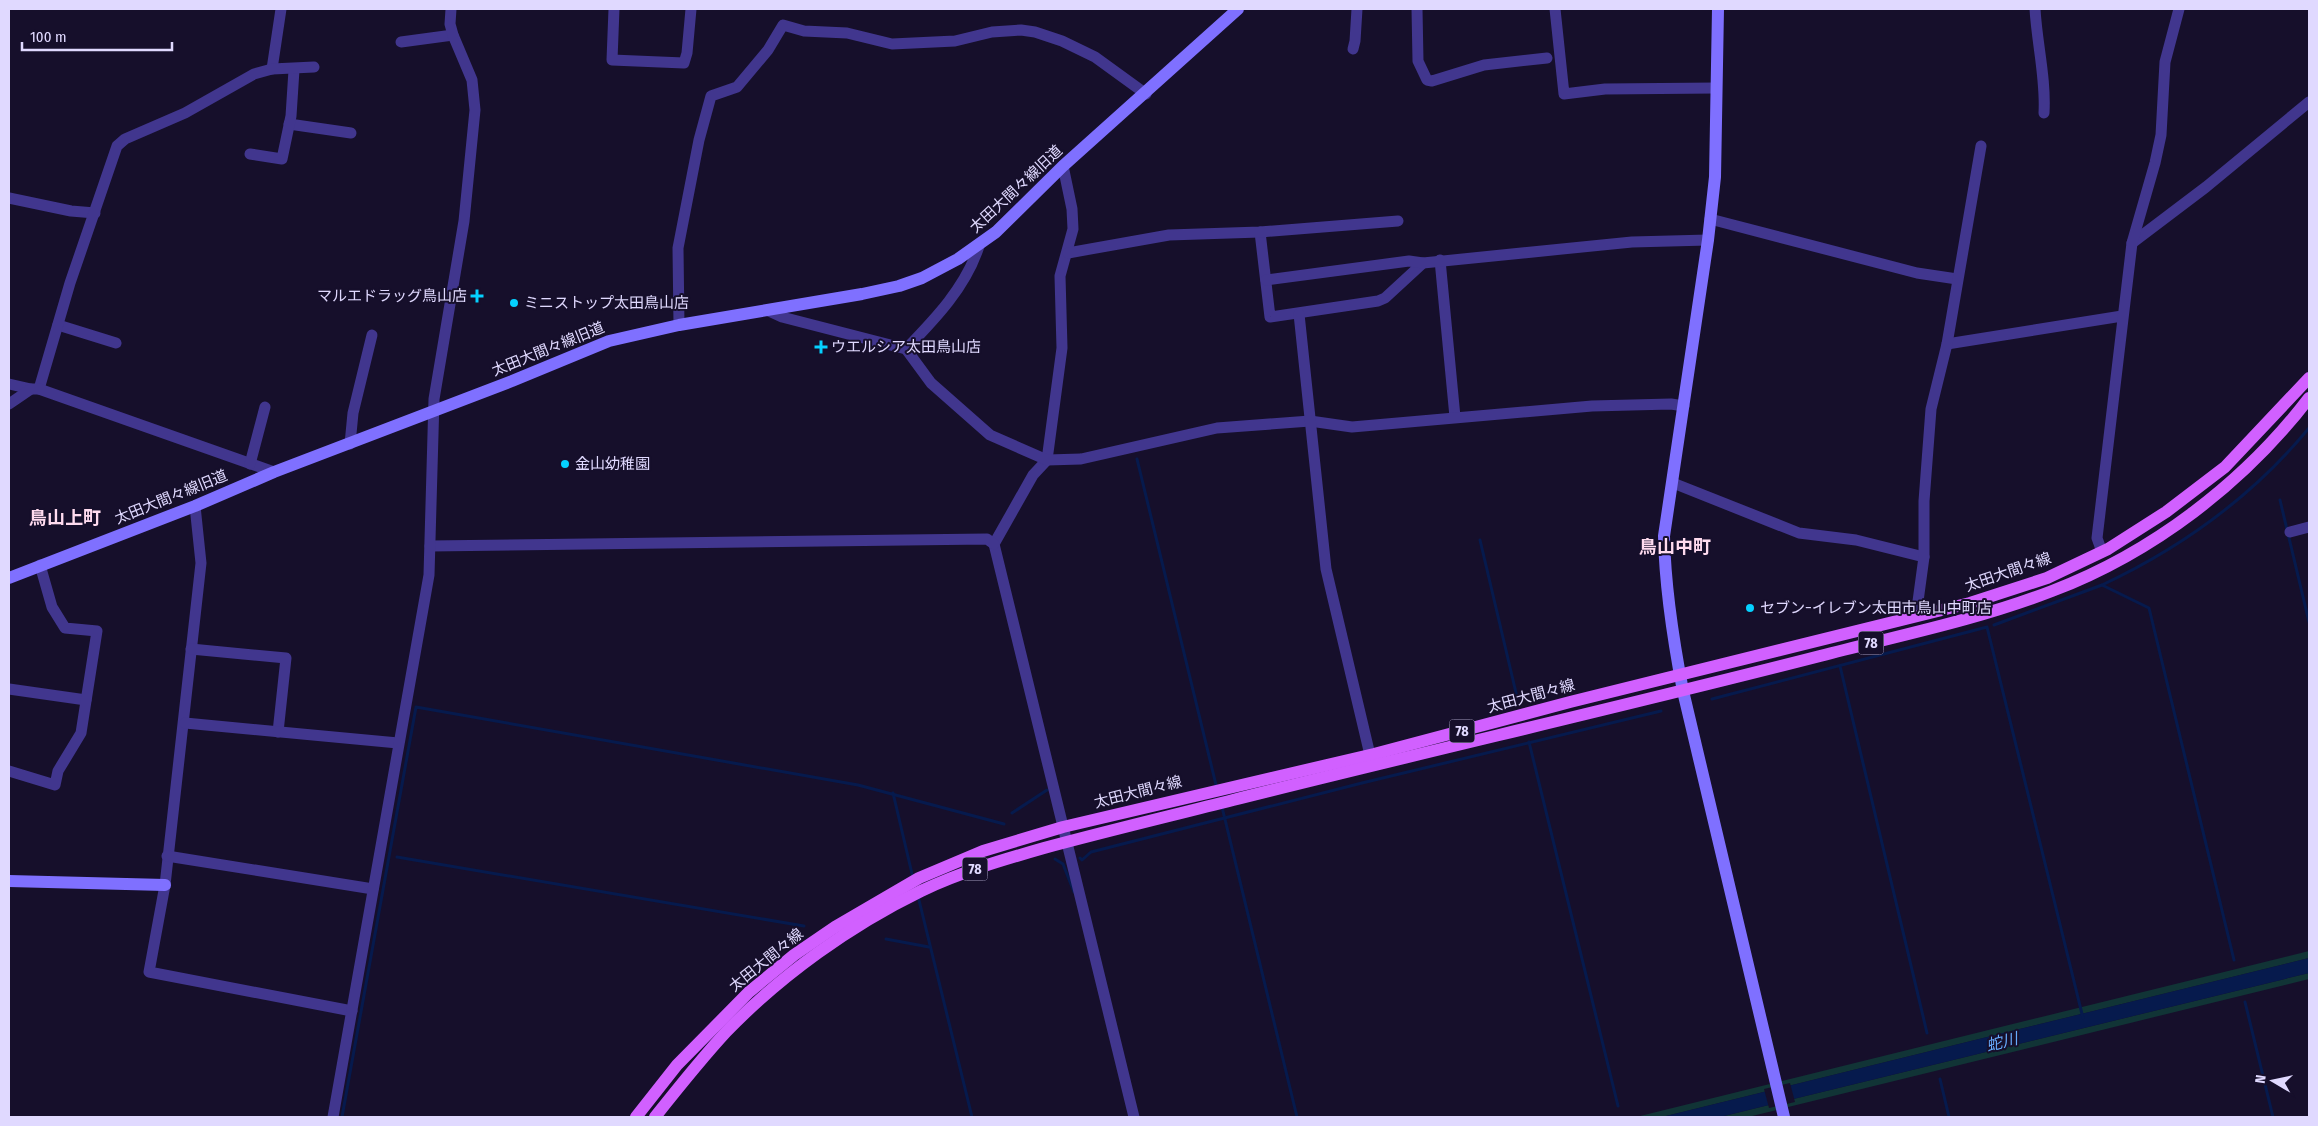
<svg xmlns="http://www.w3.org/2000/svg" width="2318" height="1126" font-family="'Fira Sans Condensed','Noto Sans JP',sans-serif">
  <rect width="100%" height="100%" fill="#160f2b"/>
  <g fill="#113436">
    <path d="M2309,951V958L1662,1117H1636Z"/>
    <path d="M2309,973V979L1748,1117H1720Z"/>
  </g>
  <path fill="#061a4d" d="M2309,958V973L1720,1117H1662Z"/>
  <path fill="#160f2b" d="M1790,1083L1795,1102L1769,1108L1764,1089Z"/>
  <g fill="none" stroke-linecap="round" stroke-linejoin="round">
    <g stroke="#061a4d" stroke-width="3">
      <path d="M1137,459L1217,789"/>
      <path d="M2280,500L2309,622"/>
      <path d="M1480,540L1517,697"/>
      <path d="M2102,585C2183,547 2252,497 2309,428"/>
      <path d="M1994,625L2102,585L2149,608L2234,960"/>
      <path d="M1840,666L1927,1033"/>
      <path d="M1712,699L1987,627L2083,1018"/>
      <path d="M1529,742L1618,1106"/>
      <path d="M893,793L913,878"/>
      <path d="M1222,807L1297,1117"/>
      <path d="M1012,813L1047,790"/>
      <path d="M397,857L804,926"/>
      <path d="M1080,858L1082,860L1091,852L1362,783L1661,711"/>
      <path d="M1055,859L1063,864L1074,892"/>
      <path d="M918,896L972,1117"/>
      <path d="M886,939L929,947"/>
      <path d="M2245,1002L2273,1117"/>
      <path d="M1940,1079L1949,1117"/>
      <path d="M342,1117L416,707L858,785L1004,824"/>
    </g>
    <g stroke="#41368e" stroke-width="11">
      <path d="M614,9L612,60L684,63L687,53L691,9"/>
      <path d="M1417,9L1418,61L1427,80L1432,81L1484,65L1547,58"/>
      <path d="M1555,9L1564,94L1605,89L1716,88"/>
      <path d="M2035,9C2037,44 2046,78 2044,113"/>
      <path d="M401,42L453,35"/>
      <path d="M1353,49L1355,41L1357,9"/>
      <path d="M272,69L281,9"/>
      <path d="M289,124L351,133"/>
      <path d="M250,154L282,159L291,116L294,70"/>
      <path d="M1063,166L1072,209L1073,229L1060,276L1062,348L1047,460L1033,475L994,544L1134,1117"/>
      <path d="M9,198L71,211L95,213"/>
      <path d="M1710,219L1917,273L1957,279"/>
      <path d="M1260,232L1270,317L1378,301L1385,298L1423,263"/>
      <path d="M2132,243L2206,187L2309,102"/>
      <path d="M1068,253L1169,235L1260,232L1398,221"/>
      <path d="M1440,260L1455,417"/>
      <path d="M1266,280L1409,261L1423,263L1632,242L1708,240"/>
      <path d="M769,311L782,317L906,349L931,383L990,435L1047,460L1081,459L1217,428L1310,421L1352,427L1592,406L1671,404L1684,406"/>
      <path d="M1299,314L1326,569L1370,755"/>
      <path d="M58,325L116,343"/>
      <path d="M679,325L678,248L699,140L711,96L737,87L768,50L783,25L804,31L847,33L892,44L955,41L992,32L1021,30L1035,32L1062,41L1095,57L1146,94"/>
      <path d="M1947,344L2122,316"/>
      <path d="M906,349C935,319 966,287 979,246"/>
      <path d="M9,384L31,389"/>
      <path d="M39,389L70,283L117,146L125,139L185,113L254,74L272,69L314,67"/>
      <path d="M9,404L31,389H39L274,472"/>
      <path d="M350,444L353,413L372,335"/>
      <path d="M250,464L265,407"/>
      <path d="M1673,483L1799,533L1856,540L1924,557"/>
      <path d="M195,506L201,563L165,885L149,972L352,1011"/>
      <path d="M2290,532L2309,527"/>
      <path d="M430,546L987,539L994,544"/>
      <path d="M2102,552L2097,538L2132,243L2155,163L2161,135L2165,62L2179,9"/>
      <path d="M1916,616L1924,557V501L1931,409L1947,344L1981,146"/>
      <path d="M191,649L286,658L278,732"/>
      <path d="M9,689L86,700"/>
      <path d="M185,723L398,743"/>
      <path d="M9,771L55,785L58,771L81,733L97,631L65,628L52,607L40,565"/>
      <path d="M167,856L373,889"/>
      <path d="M333,1117L429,575L434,399L464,221L475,110L472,80L453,35L450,24L451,9"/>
    </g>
    <g stroke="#7f70ff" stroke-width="12">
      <path d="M1718,9L1715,177L1708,240L1664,536C1665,589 1673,639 1683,691L1784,1117"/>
      <path d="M9,578L195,506L274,472L512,381L609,341L679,325L862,294L899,286L922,278L958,259L996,232L1063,166L1238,9"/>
      <path d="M9,881L165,885"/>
    </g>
    <g stroke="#d160ff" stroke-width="12">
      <path d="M636,1117L677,1065L749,992L794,955L835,927L919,878L983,851L1063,827L1374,754L1570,702L1970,603L2047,578L2108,549L2166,512L2225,467L2309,378"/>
      <path d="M655,1117C678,1088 701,1059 726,1032C781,975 851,925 921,891C961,872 1002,860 1044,848C1107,831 1170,816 1233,800C1428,751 1625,706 1820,656C1897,636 1977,620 2052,591C2152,553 2244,483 2309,398"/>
    </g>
  </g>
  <g fill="#05d1ff" stroke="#160f2b" stroke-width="2">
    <path d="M474.5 288.5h5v5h5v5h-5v5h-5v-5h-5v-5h5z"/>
    <circle cx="514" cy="303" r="5"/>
    <path d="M818.5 339.5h5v5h5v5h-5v5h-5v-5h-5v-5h5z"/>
    <circle cx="565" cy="464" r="5"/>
    <circle cx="1750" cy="608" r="5"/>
  </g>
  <g text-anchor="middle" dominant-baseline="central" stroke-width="4" stroke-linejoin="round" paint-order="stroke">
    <g fill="#160f2b" stroke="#a39cbf" stroke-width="1">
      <rect x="1858.5" y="631.5" width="25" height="23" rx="4"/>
      <rect x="1449.5" y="719.5" width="25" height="23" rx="4"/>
      <rect x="962.5" y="857.5" width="25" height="23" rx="4"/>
    </g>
    <g font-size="14" font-weight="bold" fill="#e0d9ff">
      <text x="1871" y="643">78</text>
      <text x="1462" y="731">78</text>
      <text x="975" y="869">78</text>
    </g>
    <g font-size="15" fill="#e0d9ff" stroke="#160f2b">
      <text transform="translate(1016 189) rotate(-43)">太田大間々線旧道</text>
      <text transform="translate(548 349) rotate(-22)">太田大間々線旧道</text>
      <text transform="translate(171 497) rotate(-22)">太田大間々線旧道</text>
      <text transform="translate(2008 572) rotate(-19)">太田大間々線</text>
      <text transform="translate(1531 696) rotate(-15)">太田大間々線</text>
      <text transform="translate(1138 792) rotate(-14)">太田大間々線</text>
      <text transform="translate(766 960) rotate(-39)">太田大間々線</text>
    </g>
    <g font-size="15" fill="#e0d9ff" stroke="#160f2b" text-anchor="start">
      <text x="467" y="296" text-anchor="end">マルエドラッグ鳥山店</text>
      <text x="524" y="303">ミニストップ太田鳥山店</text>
      <text x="831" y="347">ウエルシア太田鳥山店</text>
      <text x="575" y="464">金山幼稚園</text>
      <text x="1760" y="608">セブン−イレブン太田市鳥山中町店</text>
    </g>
    <g font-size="16" font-style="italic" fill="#67acff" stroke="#160f2b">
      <text transform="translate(2002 1042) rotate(-14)">蛇川</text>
    </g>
    <g font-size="18" font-weight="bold" fill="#ffdbef" stroke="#160f2b">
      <text x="65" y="518">鳥山上町</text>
      <text x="1675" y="547">鳥山中町</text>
    </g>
  </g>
  <rect width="2318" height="1126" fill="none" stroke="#e0d9ff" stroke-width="20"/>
  <g transform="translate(2273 1081) rotate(279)" stroke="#160f2b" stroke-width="4" paint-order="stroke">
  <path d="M0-4L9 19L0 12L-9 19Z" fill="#e0d9ff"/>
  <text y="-8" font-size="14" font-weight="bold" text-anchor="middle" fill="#e0d9ff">N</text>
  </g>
  <path d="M22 42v8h150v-8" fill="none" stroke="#e0d9ff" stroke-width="2.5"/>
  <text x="30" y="42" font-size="15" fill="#e0d9ff" stroke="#160f2b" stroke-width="4" paint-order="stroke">100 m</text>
</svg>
